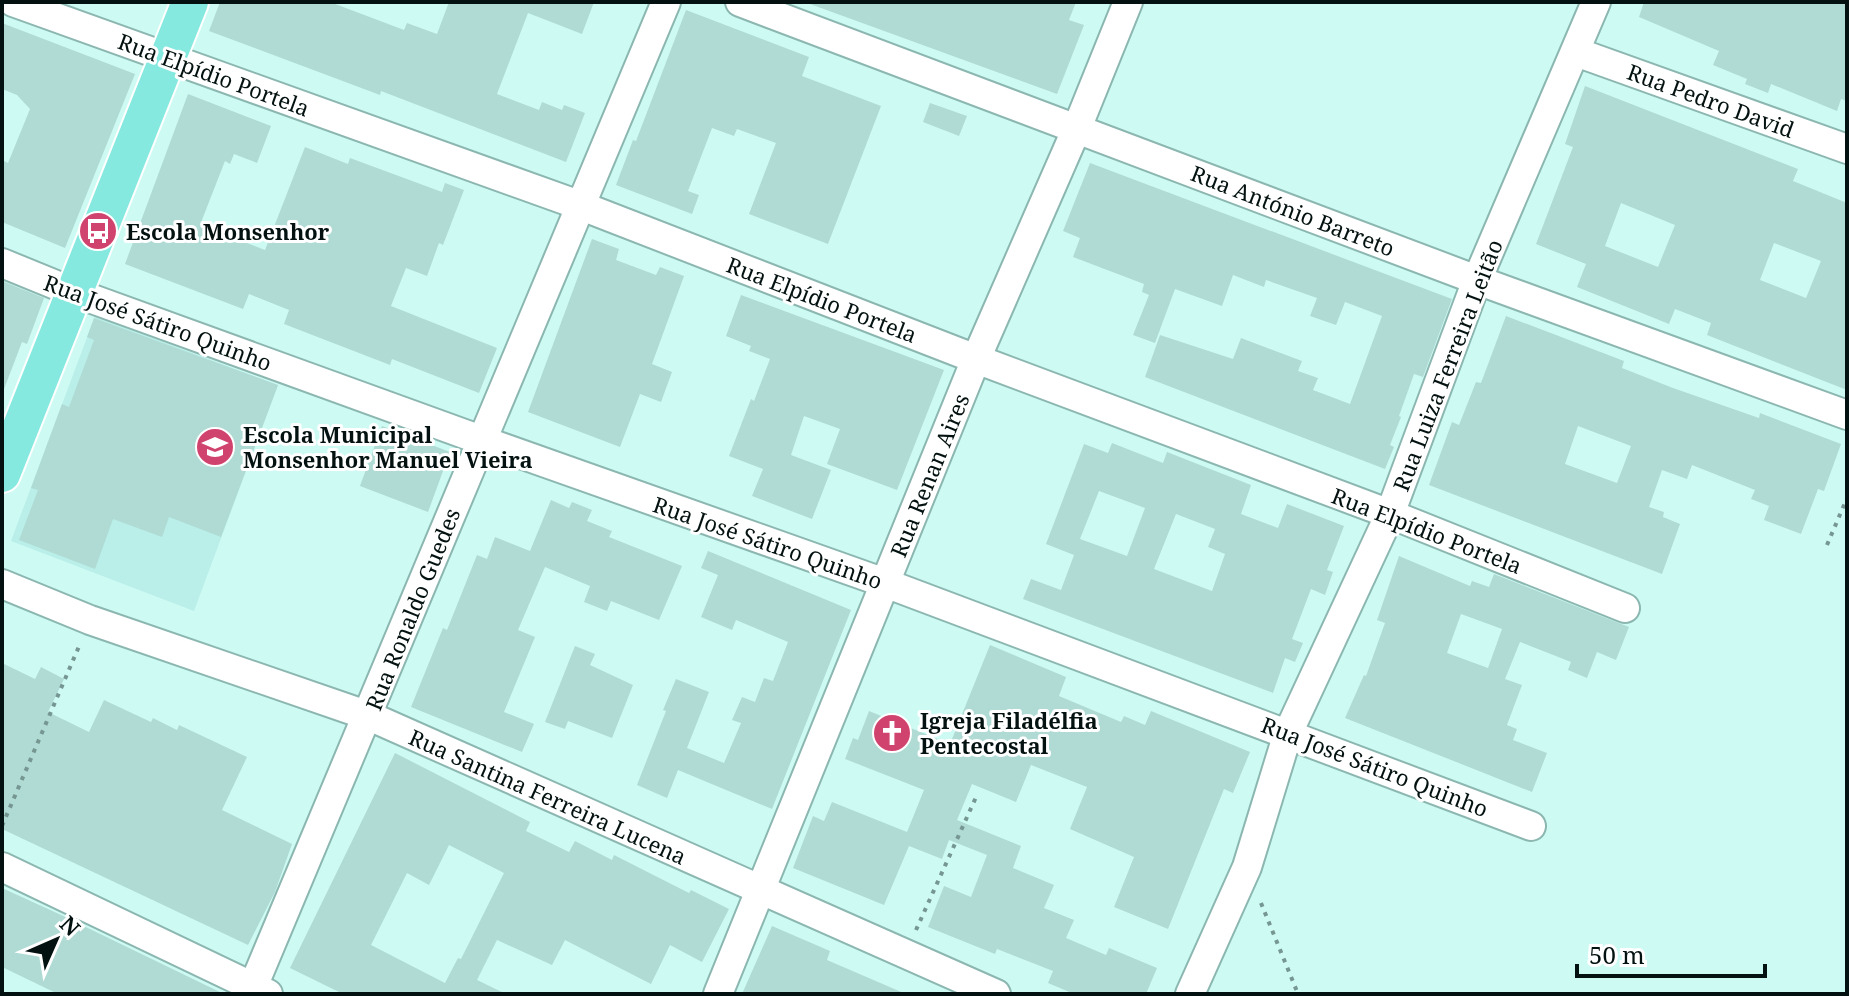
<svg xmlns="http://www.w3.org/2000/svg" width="1849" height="996" font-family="'Noto Serif',serif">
  <rect width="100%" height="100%" fill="#cefaf4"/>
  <path fill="#b9efe8" d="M95,316L278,385L194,611L11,541Z"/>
  <g fill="#afdbd4" fill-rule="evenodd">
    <path d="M220,2H330L404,30L407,23L437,34L449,2H594L582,34L528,13L497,94L539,110L542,102L562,110L564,105L585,113L566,162L381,91L380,95L209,31Z"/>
    <path d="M810,2H1076L1069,20L1084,25L1057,94L810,4Z"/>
    <path d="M1644,2H1847V101L1841,99L1837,111L1771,84L1768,93L1745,84L1747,79L1713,65L1719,51L1639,17Z"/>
    <path d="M686,10L809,57L802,76L881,106L828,244L749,214L776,143L737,129L734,136L712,128L688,191L699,195L692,214L616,185L633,140L636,141Z"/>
    <path d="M2,23L135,74L65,248L2,222V160L8,163L30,109L17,95L2,89Z"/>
    <path d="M1585,86L1798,169L1793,181L1847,203V390L1707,335L1711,323L1675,309L1669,324L1577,287L1586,264L1536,244L1573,147L1565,144ZM1621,203L1675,225L1658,267L1605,246ZM1774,243L1821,261L1806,298L1760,280Z"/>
    <path d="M188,94L271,126L257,163L234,154L230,164L225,161L200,225L265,250L305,147L348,164L350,158L442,192L445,183L464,190L443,245L439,243L427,276L406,268L391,306L497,348L479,393L392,359L390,365L284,324L289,310L249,294L243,309L125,264Z"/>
    <path d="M930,103L967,116L959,136L923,122Z"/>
    <path d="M1090,163L1452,299L1423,377L1414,374L1399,416L1401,417L1390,445L1394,447L1385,469L1145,377L1160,335L1233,359L1241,338L1302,361L1298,371L1318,378L1313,390L1350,404L1382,316L1345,302L1336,325L1310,316L1317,298L1266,280L1264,287L1233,275L1222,306L1175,289L1155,343L1133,335L1149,295L1142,292L1144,284L1073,257L1080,238L1063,231Z"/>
    <path d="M592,239L619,249L616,260L656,275L660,267L684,276L652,364L672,372L661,402L640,394L620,447L528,412Z"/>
    <path d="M2,281L44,298L27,344L22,342L4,389Z"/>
    <path d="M741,295L944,370L897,490L827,464L840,429L804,416L791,455L831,470L812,519L752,496L763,469L729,456L751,399L754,401L770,359L749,351L751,346L726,336Z"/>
    <path d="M1506,316L1624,361L1622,368L1673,388L1759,418L1760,413L1841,444L1824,491L1818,489L1801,534L1764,520L1769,506L1751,499L1755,490L1692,465L1687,479L1662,470L1649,507L1664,512L1663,517L1680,524L1662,574L1429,485L1452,422L1459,425L1476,382L1481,383ZM1578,426L1631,446L1617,483L1565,464Z"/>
    <path d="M94,318L278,385L221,537L169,517L162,537L113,519L95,569L19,540L38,490L31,488L62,404L69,407L94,340L87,337Z"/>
    <path d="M382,426L450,452L428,512L360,486Z"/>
    <path d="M1112,443L1163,463L1167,452L1251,485L1241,514L1278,528L1287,504L1344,526L1327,570L1333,572L1325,595L1311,589L1292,639L1303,643L1295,662L1285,658L1273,693L1023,599L1031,579L1061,590L1074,555L1046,544L1084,444L1108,453ZM1099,491L1145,508L1127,556L1080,539ZM1176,514L1215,529L1208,547L1225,554L1212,591L1154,569Z"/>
    <path d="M551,500L569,508L572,502L592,510L587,521L612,531L609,537L682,566L659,620L611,601L607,611L584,602L590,586L545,567L518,630L535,637L504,712L534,724L522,752L411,707L443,628L447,630L477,555L487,559L495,537L530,551Z"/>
    <path d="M708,551L851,610L772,809L678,770L667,798L637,785L666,711L663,710L676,679L709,692L687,748L724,763L741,723L732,720L742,697L755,702L764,678L773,681L788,642L736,620L732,630L701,617L718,575L701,568Z"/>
    <path d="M1399,556L1470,586L1472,581L1489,587L1494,574L1629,627L1616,660L1597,652L1587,678L1568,670L1571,662L1520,642L1505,679L1522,685L1507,725L1517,729L1513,740L1547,753L1532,792L1345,718L1364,675L1366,676L1385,623L1377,620ZM1461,614L1502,629L1488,668L1447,653Z"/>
    <path d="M990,645L1066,677L1059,696L1121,722L1124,716L1145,725L1151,711L1250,752L1233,793L1224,789L1168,929L1114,907L1134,857L1070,829L1087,787L1031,765L1016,802L972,784L957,820L1021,846L1013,868L1054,885L1044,908L1074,920L1066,938L1106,955L1109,948L1157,968L1146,994H1074L1048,983L1053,971L997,949L995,954L928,927L944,886L971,897L987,855L949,840L942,859L909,846L884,905L793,868L813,816L824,821L832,802L907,832L924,790L845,759L853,738L858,740L869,711L950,744Z"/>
    <path d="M575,646L595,654L590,665L633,685L612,738L568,721L565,729L545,722Z"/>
    <path d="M2,663L35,679L41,667L64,679L48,712L89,732L104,700L151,722L153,718L177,730L179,725L247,757L222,810L292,844L275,892L248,945L2,829Z"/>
    <path d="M395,753L530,822L526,831L569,852L575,841L612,860L614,855L689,893L691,890L729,909L702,962L670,945L651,984L565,940L552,965L497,940L477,980L506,994H343L290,968ZM449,845L504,873L461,959L458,958L445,983L371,945L407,873L429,885Z"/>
    <path d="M2,888L59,914L224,994H58L2,967Z"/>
    <path d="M772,926L830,951L827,960L906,994H742Z"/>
  </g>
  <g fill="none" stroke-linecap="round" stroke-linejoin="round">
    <defs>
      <g id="minor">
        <path d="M13,2L579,205L976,359L1390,514L1625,608"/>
        <path d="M740,2L1477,280L1847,415"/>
        <path d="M1576,52L1847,149"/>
        <path d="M2,263L73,292L481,440L885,583L1531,826"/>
        <path d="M2,584L90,620L369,716L996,994"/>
        <path d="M2,867L268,994"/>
        <path d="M250,994C391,664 525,332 666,2"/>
        <path d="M718,994L976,359L1077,128L1128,2"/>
        <path d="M1190,994L1247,867L1288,733L1390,514L1477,280L1596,2"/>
      </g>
      <path id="major" d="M2,474L190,2"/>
    </defs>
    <use href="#minor" stroke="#8cb7b1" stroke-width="32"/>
    <use href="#major" stroke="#fff" stroke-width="40"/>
    <g stroke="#769692" stroke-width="4" stroke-dasharray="4 6" stroke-linecap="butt">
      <path d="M1827,545L1847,498"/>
      <path d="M2,826L80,644"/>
      <path d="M1261,903L1298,994"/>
      <path d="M916,930L977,795"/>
    </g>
    <use href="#minor" stroke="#fff" stroke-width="28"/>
    <use href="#major" stroke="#85e9e0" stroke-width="36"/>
  </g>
  <defs>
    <symbol id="bus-disc" viewBox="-11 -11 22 22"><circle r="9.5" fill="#d1436f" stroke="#fff"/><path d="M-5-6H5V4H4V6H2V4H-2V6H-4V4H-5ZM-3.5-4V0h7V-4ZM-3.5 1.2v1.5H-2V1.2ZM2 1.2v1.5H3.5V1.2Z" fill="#fff"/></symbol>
    <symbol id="school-disc" viewBox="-11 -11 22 22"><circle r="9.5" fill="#d1436f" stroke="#fff"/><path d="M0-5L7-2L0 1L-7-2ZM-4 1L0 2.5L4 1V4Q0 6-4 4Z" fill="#fff"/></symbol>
    <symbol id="church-disc" viewBox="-11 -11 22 22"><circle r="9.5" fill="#d1436f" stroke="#fff"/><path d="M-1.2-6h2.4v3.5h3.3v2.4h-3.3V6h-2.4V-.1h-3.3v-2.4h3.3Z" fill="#fff"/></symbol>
  </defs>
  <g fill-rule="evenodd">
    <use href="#bus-disc" x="76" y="209" width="44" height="44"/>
    <use href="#school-disc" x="193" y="425" width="44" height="44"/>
    <use href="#church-disc" x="870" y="711" width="44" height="44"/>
  </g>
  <g text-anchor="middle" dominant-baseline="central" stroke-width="6" stroke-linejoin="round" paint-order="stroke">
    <g font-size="22" fill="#031210" stroke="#fff">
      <text transform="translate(214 74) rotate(20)">Rua Elpídio Portela</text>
      <text transform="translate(1711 100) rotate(20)">Rua Pedro David</text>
      <text transform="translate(1293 210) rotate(21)">Rua António Barreto</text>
      <text transform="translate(822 299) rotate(21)">Rua Elpídio Portela</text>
      <text transform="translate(158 322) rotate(20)">Rua José Sátiro Quinho</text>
      <text transform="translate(1447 365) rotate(-69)">Rua Luiza Ferreira Leitão</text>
      <text transform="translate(929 475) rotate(-68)">Rua Renan Aires</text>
      <text transform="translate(1427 530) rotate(21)">Rua Elpídio Portela</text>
      <text transform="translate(768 542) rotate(19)">Rua José Sátiro Quinho</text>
      <text transform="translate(412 609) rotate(-68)">Rua Ronaldo Guedes</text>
      <text transform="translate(1375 766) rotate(21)">Rua José Sátiro Quinho</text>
      <text transform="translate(548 796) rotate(24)">Rua Santina Ferreira Lucena</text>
    </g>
    <g font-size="22" font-weight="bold" fill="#031210" stroke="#fff" text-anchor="start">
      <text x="126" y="231">Escola Monsenhor</text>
      <text x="243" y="434">Escola Municipal<tspan x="243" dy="25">Monsenhor Manuel Vieira</tspan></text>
      <text x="920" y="720">Igreja Filadélfia<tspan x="920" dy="25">Pentecostal</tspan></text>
    </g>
  </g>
  <rect width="1849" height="996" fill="none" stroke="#031210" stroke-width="8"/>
  <g transform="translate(56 940) rotate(45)" stroke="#ffffff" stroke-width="6" paint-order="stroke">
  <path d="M0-6L14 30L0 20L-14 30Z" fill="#031210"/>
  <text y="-12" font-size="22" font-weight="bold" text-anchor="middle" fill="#031210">N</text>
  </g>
  <path d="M1577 964v12h188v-12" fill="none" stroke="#031210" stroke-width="4"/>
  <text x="1589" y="964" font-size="24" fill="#031210" stroke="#ffffff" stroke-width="6" paint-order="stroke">50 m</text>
</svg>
